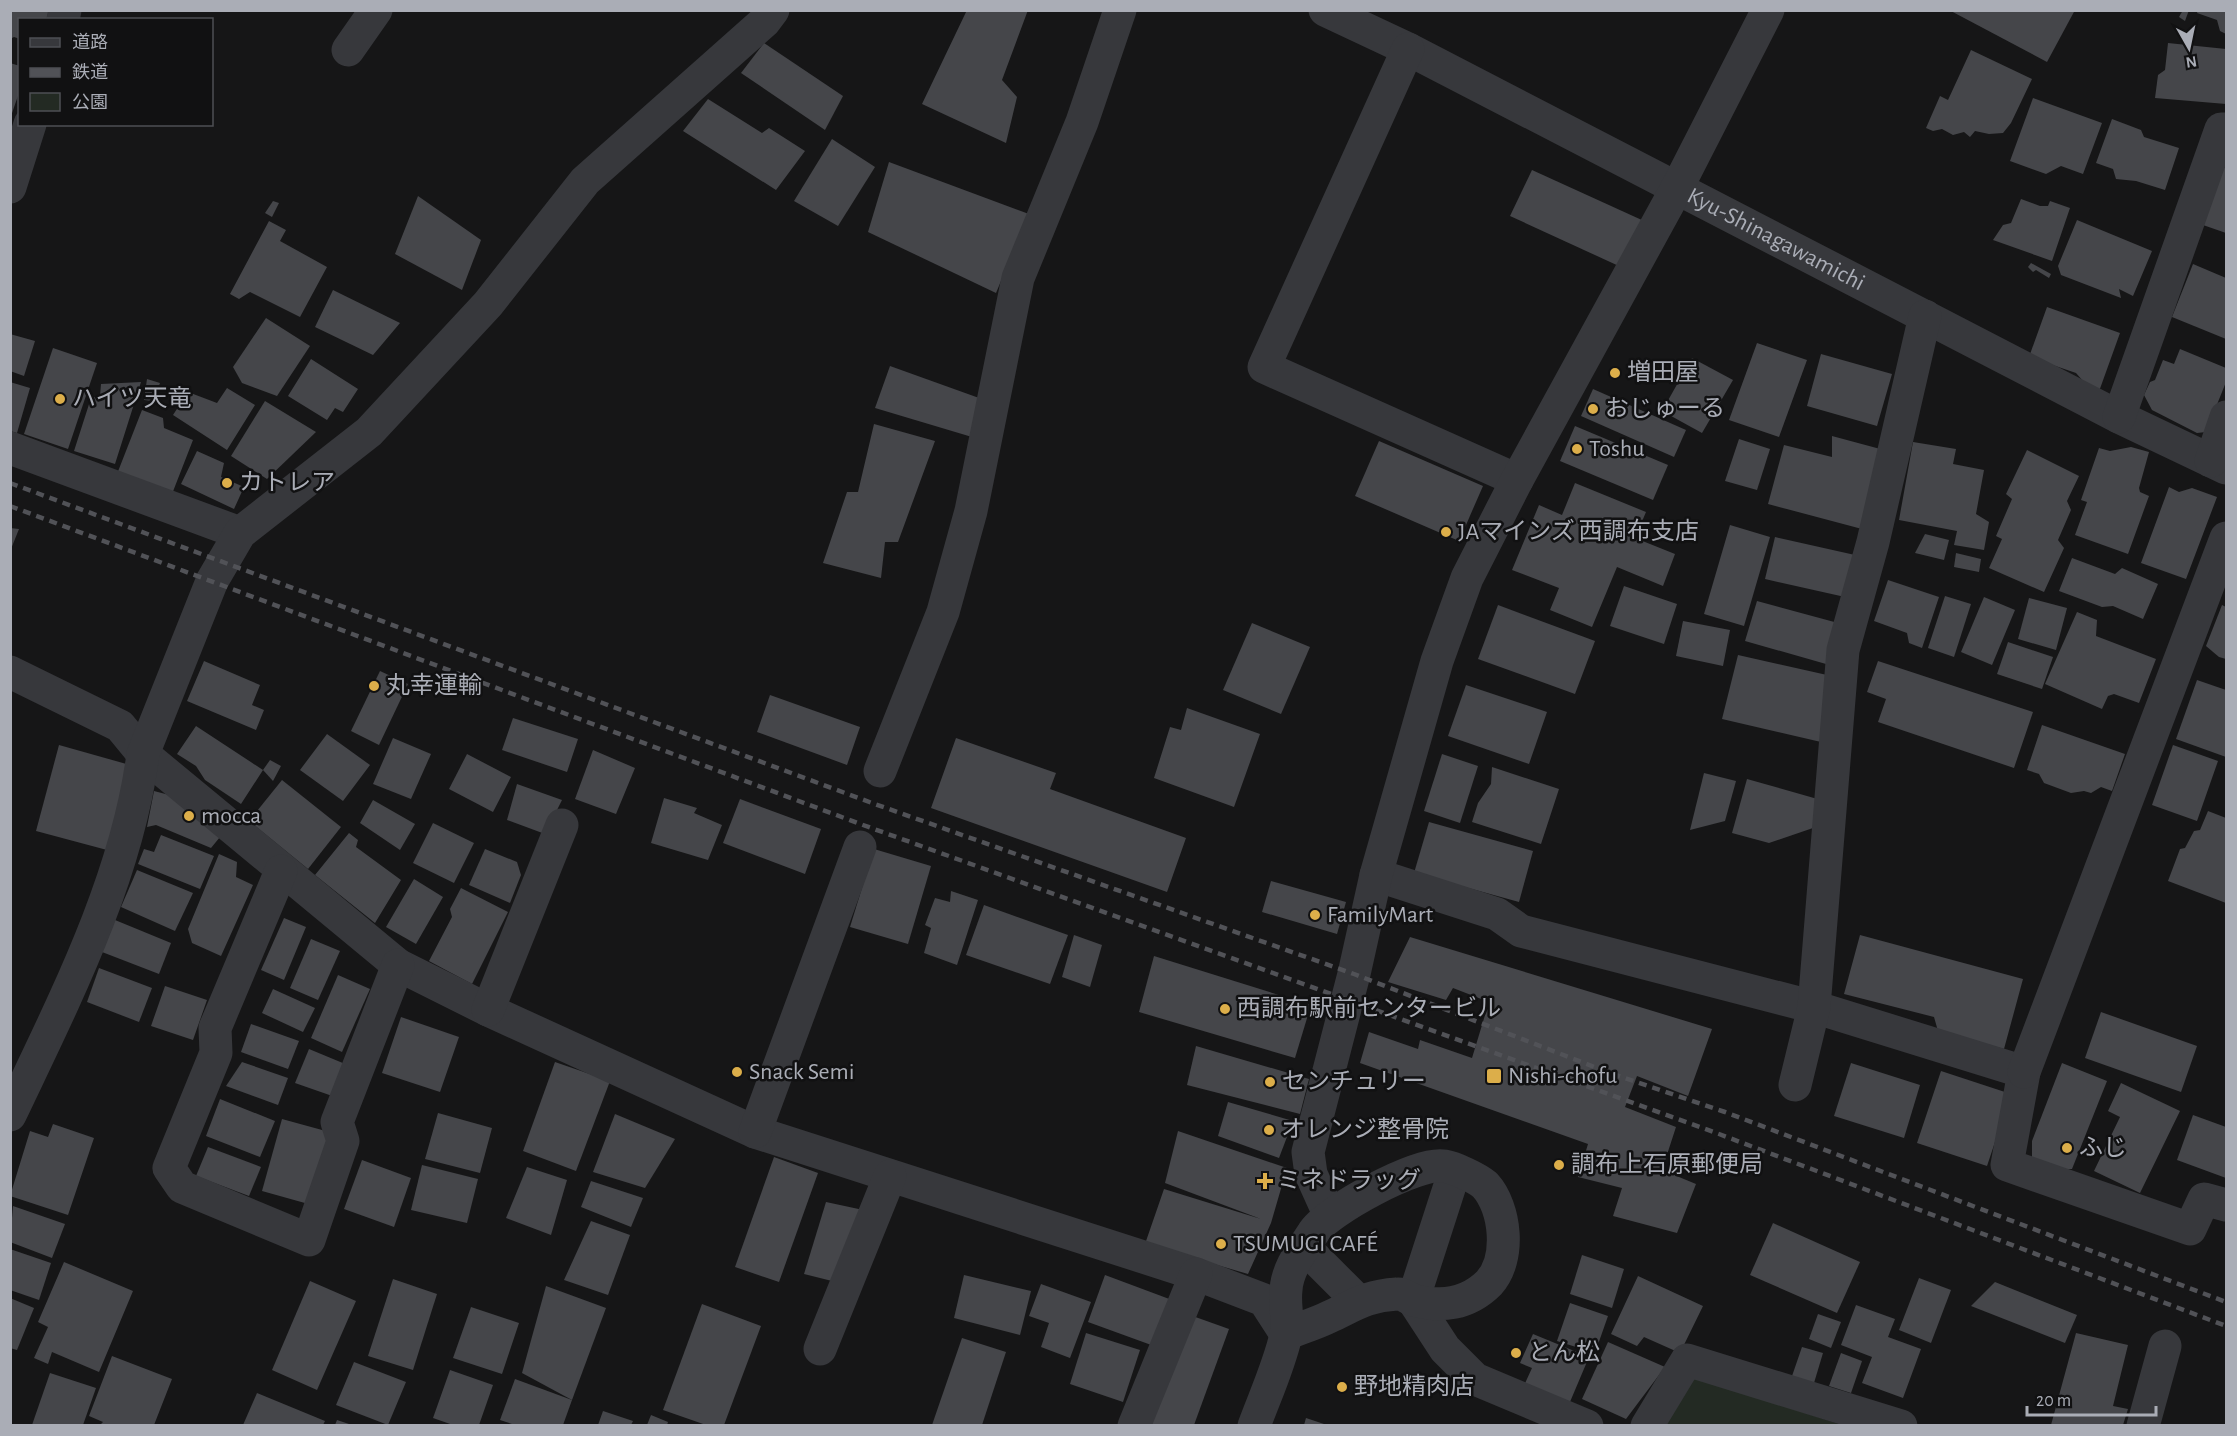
<svg xmlns="http://www.w3.org/2000/svg" width="2237" height="1436" font-family="'Alegreya Sans','Noto Sans JP',sans-serif">
  <rect width="100%" height="100%" fill="#161617"/>
  <path fill="#232a23" d="M1680,1372L1842,1425L1647,1426Z"/>
  <g fill="#45464a">
    <path d="M10,10H49L46,20H20V39L14,37L10,39Z"/>
    <path d="M967,10H1028L1002,80L1017,97L1006,143L922,104Z"/>
    <path d="M1949,10H2075L2047,62Z"/>
    <path d="M2183,10H2189L2185,21L2179,17Z"/>
    <path d="M2198,10H2226V34L2220,31L2217,20L2197,13Z"/>
    <path d="M764,43L843,96L825,130L741,73Z"/>
    <path d="M2168,43L2226,49V104L2155,98L2158,75L2165,70Z"/>
    <path d="M1971,50L2032,79L2011,123L2003,133L1989,134L1975,131L1970,137L1964,132L1953,135L1942,129L1933,131L1926,128L1940,96L1948,100Z"/>
    <path d="M10,63L20,66V90L11,116Z"/>
    <path d="M2033,98L2102,123L2083,174L2061,166L2046,174L2010,161Z"/>
    <path d="M708,99L762,133L769,128L805,151L776,190L683,131Z"/>
    <path d="M2112,119L2141,130L2144,137L2179,148L2165,190L2136,181L2116,179L2113,169L2096,163Z"/>
    <path d="M832,139L875,167L838,226L794,201Z"/>
    <path d="M889,162L1029,214L996,293L868,232Z"/>
    <path d="M2223,167L2226,168V233L2203,225Z"/>
    <path d="M1532,170L1644,221L1621,267L1510,216Z"/>
    <path d="M418,196L481,240L462,290L395,254Z"/>
    <path d="M2021,199L2040,206H2048L2050,201L2070,208L2052,261L1993,240L2003,225L2011,223Z"/>
    <path d="M273,201L279,203L272,217L265,213Z"/>
    <path d="M2077,220L2152,251L2133,296L2119,289L2121,298L2061,275L2058,266Z"/>
    <path d="M269,221L286,230L280,241L327,267L300,317L250,292L239,299L230,294Z"/>
    <path d="M2031,263L2051,274L2049,278L2036,270L2033,272L2028,267Z"/>
    <path d="M2193,264L2226,278V339L2172,317Z"/>
    <path d="M333,290L400,323L373,355L315,327Z"/>
    <path d="M2047,307L2120,333L2097,397L2076,373L2029,357Z"/>
    <path d="M266,318L310,346L277,396L242,383L233,367Z"/>
    <path d="M10,334L35,341L24,376L10,371Z"/>
    <path d="M1757,343L1807,360L1779,437L1729,420Z"/>
    <path d="M53,348L97,363L68,449L24,434Z"/>
    <path d="M2180,349L2226,368V382L2206,432L2197,433L2152,410L2144,395L2150,382L2155,380L2163,360L2174,364Z"/>
    <path d="M1821,354L1892,374L1877,426L1807,406Z"/>
    <path d="M1692,358L1733,380L1702,433L1662,411Z"/>
    <path d="M311,359L358,389L343,412L335,408L327,420L288,396Z"/>
    <path d="M890,366L993,403L982,440L875,408Z"/>
    <path d="M147,379L160,383L153,401L144,400Z"/>
    <path d="M10,382L30,388L17,433L10,431Z"/>
    <path d="M141,382L115,464L74,451L91,398L100,396L101,384Z"/>
    <path d="M227,388L255,405L227,450L173,415L188,392L217,403Z"/>
    <path d="M1593,389L1686,430L1674,457L1581,416Z"/>
    <path d="M265,401L316,432L267,479L231,456Z"/>
    <path d="M142,410L163,418L164,428L193,440L172,494L117,474Z"/>
    <path d="M874,424L935,441L898,542H885L881,578L823,563L847,492H858Z"/>
    <path d="M1575,426L1668,465L1653,500L1560,461Z"/>
    <path d="M1832,436L1884,450L1862,529L1768,504L1784,445L1832,457Z"/>
    <path d="M1739,439L1770,449L1757,490L1725,481Z"/>
    <path d="M1379,441L1483,486L1459,541L1355,496Z"/>
    <path d="M1913,442L1956,449L1953,464L1984,470L1976,514L1989,522L1984,550L1954,545L1957,531L1899,520Z"/>
    <path d="M2131,447L2149,452L2139,488L2140,492L2149,496L2128,554L2075,535L2087,502L2081,500L2099,448L2110,451Z"/>
    <path d="M2027,450L2079,476L2067,501L2071,510L2058,540L2064,548L2044,592L1989,568L2002,539L1996,536L2012,499L2006,494Z"/>
    <path d="M197,451L224,463L221,477L244,487L234,509L181,484Z"/>
    <path d="M1575,483L1646,512L1635,538L1675,554L1663,586L1617,567L1592,627L1550,610L1559,588L1512,570L1539,505L1562,515Z"/>
    <path d="M2169,487L2179,492L2192,488L2217,497L2186,579L2141,563Z"/>
    <path d="M1730,525L1770,537L1744,626L1704,614Z"/>
    <path d="M10,528L19,529L11,549H10Z"/>
    <path d="M1925,534L1949,540L1944,560L1915,553Z"/>
    <path d="M1775,537L1855,555L1845,597L1765,579Z"/>
    <path d="M1956,553L1981,559L1979,572L1954,567Z"/>
    <path d="M2072,558L2115,574L2122,568L2158,584L2143,619L2113,606L2102,607L2059,591Z"/>
    <path d="M1888,580L1939,597L1922,648L1909,643L1907,633L1874,621Z"/>
    <path d="M1624,586L1677,604L1664,644L1610,626Z"/>
    <path d="M1945,596L1971,604L1954,657L1928,648Z"/>
    <path d="M1984,597L2015,610L1992,665L1961,652Z"/>
    <path d="M2029,598L2067,608L2056,650L2018,639Z"/>
    <path d="M1757,601L1838,623L1826,664L1745,641Z"/>
    <path d="M1498,605L1595,641L1575,694L1478,659Z"/>
    <path d="M2222,605L2226,607V659L2219,657L2206,646Z"/>
    <path d="M2077,612L2097,620L2096,636L2156,659L2139,703L2114,694L2108,696L2102,709L2045,684Z"/>
    <path d="M1683,621L1730,630L1723,666L1676,656Z"/>
    <path d="M1252,623L1310,647L1281,714L1223,690Z"/>
    <path d="M2008,642L2053,657L2042,689L1997,674Z"/>
    <path d="M1738,655L1836,677L1821,742L1722,719Z"/>
    <path d="M204,661L260,685L252,705L264,710L256,730L187,701Z"/>
    <path d="M1878,661L2033,712L2014,768L1878,722L1886,699L1867,692Z"/>
    <path d="M380,671L408,684L379,745L351,731Z"/>
    <path d="M2197,680L2226,690V757L2176,739Z"/>
    <path d="M1466,685L1547,712L1529,764L1448,736Z"/>
    <path d="M770,695L860,727L847,765L757,732Z"/>
    <path d="M1187,708L1260,734L1234,807L1154,778L1170,727L1181,730Z"/>
    <path d="M513,718L578,739L567,772L502,750Z"/>
    <path d="M2042,725L2125,754L2112,791L2101,787L2091,793L2084,791L2071,793L2044,783L2039,774L2027,770Z"/>
    <path d="M196,726L263,770L241,804L205,780L196,766L177,754Z"/>
    <path d="M327,734L370,765L343,801L300,770Z"/>
    <path d="M393,738L431,754L411,799L373,784Z"/>
    <path d="M956,738L1056,773L1050,789L1186,838L1167,892L931,808Z"/>
    <path d="M59,745L130,765L107,850L36,831Z"/>
    <path d="M2173,745L2218,761L2197,821L2152,805Z"/>
    <path d="M593,750L635,768L616,814L575,799Z"/>
    <path d="M467,754L511,777L493,812L449,789Z"/>
    <path d="M1442,754L1478,766L1460,823L1424,811Z"/>
    <path d="M270,760L281,766L273,781L263,770Z"/>
    <path d="M1492,767L1559,789L1541,844L1472,822L1478,803L1491,784Z"/>
    <path d="M1704,773L1736,781L1725,821L1690,830Z"/>
    <path d="M1747,779L1821,800L1813,828L1769,843L1732,833Z"/>
    <path d="M282,780L341,827L308,869L249,821Z"/>
    <path d="M517,784L562,800L545,834L507,820Z"/>
    <path d="M154,791L173,796L220,837L211,848L156,825L147,827Z"/>
    <path d="M664,798L697,808L694,813L722,825L708,860L651,843Z"/>
    <path d="M740,799L821,829L805,874L723,843Z"/>
    <path d="M373,800L415,824L400,850L360,823Z"/>
    <path d="M2208,811L2226,818V903L2168,881L2180,849L2185,848L2194,831L2200,830Z"/>
    <path d="M1429,822L1533,851L1519,902L1414,873Z"/>
    <path d="M433,823L474,843L454,883L413,863Z"/>
    <path d="M349,833L358,840L356,847L401,880L375,923L315,875Z"/>
    <path d="M161,835L214,856L200,889L138,864L144,849L154,852Z"/>
    <path d="M485,849L517,862L521,875L510,903L469,885Z"/>
    <path d="M874,849L931,866L908,944L850,927Z"/>
    <path d="M219,854L237,862L236,877L253,885L221,956L192,943L188,929Z"/>
    <path d="M137,870L193,893L175,931L121,907Z"/>
    <path d="M414,879L443,897L416,944L386,927Z"/>
    <path d="M1271,881L1346,902L1337,934L1262,912Z"/>
    <path d="M461,888L508,912L472,984L429,961L452,917L450,909Z"/>
    <path d="M951,891L978,900L957,965L924,953L931,928L925,925L935,898L950,902Z"/>
    <path d="M984,905L1068,935L1050,984L966,955Z"/>
    <path d="M284,918L306,927L284,980L261,970Z"/>
    <path d="M115,920L171,943L159,974L102,952Z"/>
    <path d="M1074,935L1102,945L1090,987L1062,977Z"/>
    <path d="M1860,935L2023,979L2004,1049L1938,1031L1934,1017L1844,994Z"/>
    <path d="M1410,937L1712,1029L1688,1096L1637,1076L1625,1107L1676,1127L1662,1170L1696,1184L1677,1233L1613,1216L1622,1188L1578,1177L1588,1144L1360,1063L1369,1032L1418,1049L1420,1040L1472,1058L1489,1002L1453,988L1446,1000L1388,982Z"/>
    <path d="M311,939L340,951L318,1000L290,988Z"/>
    <path d="M1154,956L1311,1005L1295,1058L1139,1012Z"/>
    <path d="M99,968L152,988L139,1022L87,1002Z"/>
    <path d="M338,975L370,989L342,1052L311,1038Z"/>
    <path d="M165,986L207,1000L193,1040L151,1026Z"/>
    <path d="M273,989L315,1008L303,1032L262,1013Z"/>
    <path d="M2101,1012L2197,1046L2181,1092L2085,1058Z"/>
    <path d="M401,1017L459,1037L440,1092L382,1073Z"/>
    <path d="M251,1024L299,1041L288,1069L241,1052Z"/>
    <path d="M1196,1046L1309,1079L1300,1114L1187,1085Z"/>
    <path d="M309,1049L350,1066L338,1098L295,1083Z"/>
    <path d="M242,1062L288,1078L278,1105L226,1086Z"/>
    <path d="M555,1062L610,1081L576,1171L523,1151Z"/>
    <path d="M1851,1063L1920,1085L1904,1138L1834,1116Z"/>
    <path d="M2062,1063L2107,1081L2072,1169H2032V1141Z"/>
    <path d="M1941,1071L2011,1094L1987,1166L1917,1143Z"/>
    <path d="M2121,1083L2180,1111L2140,1193L2094,1171L2120,1117L2108,1111Z"/>
    <path d="M220,1099L275,1121L260,1157L206,1136Z"/>
    <path d="M1228,1102L1293,1121L1279,1158L1218,1136Z"/>
    <path d="M438,1113L492,1128L480,1173L425,1159Z"/>
    <path d="M615,1114L675,1139L645,1188L593,1172Z"/>
    <path d="M2193,1115L2226,1127V1178L2177,1160Z"/>
    <path d="M282,1119L333,1133L312,1205L262,1191Z"/>
    <path d="M53,1124L94,1138L68,1215L10,1196L30,1131L48,1137Z"/>
    <path d="M1178,1131L1287,1168L1271,1223L1248,1274L1145,1244L1164,1189L1261,1219L1165,1183Z"/>
    <path d="M208,1147L261,1167L249,1196L196,1176Z"/>
    <path d="M774,1157L818,1173L779,1282L735,1267Z"/>
    <path d="M362,1160L411,1178L394,1227L344,1209Z"/>
    <path d="M422,1165L478,1179L467,1223L411,1210Z"/>
    <path d="M527,1167L567,1180L551,1235L506,1218Z"/>
    <path d="M591,1181L643,1198L631,1227L581,1207Z"/>
    <path d="M826,1202L868,1211L840,1283L804,1274Z"/>
    <path d="M13,1206L65,1224L52,1258L10,1242Z"/>
    <path d="M591,1221L630,1235L608,1295L564,1280Z"/>
    <path d="M1773,1223L1860,1262L1837,1313L1750,1275Z"/>
    <path d="M10,1249L51,1263L39,1300L10,1290Z"/>
    <path d="M1582,1255L1624,1269L1612,1308L1570,1294Z"/>
    <path d="M64,1262L133,1291L99,1372L52,1352L48,1364L34,1358L48,1327L38,1322Z"/>
    <path d="M964,1275L1031,1291L1020,1335L954,1318Z"/>
    <path d="M1105,1275L1172,1300L1154,1346L1088,1322Z"/>
    <path d="M1638,1276L1703,1306L1680,1353L1644,1337L1637,1346L1611,1334Z"/>
    <path d="M1919,1278L1951,1290L1931,1343L1899,1330Z"/>
    <path d="M393,1279L437,1294L413,1370L368,1356Z"/>
    <path d="M310,1281L356,1301L317,1390L272,1370Z"/>
    <path d="M1995,1282L2077,1315L2065,1343L1971,1306Z"/>
    <path d="M1041,1284L1091,1302L1070,1358L1041,1347L1049,1323L1029,1316Z"/>
    <path d="M546,1286L606,1308L572,1400L522,1373Z"/>
    <path d="M10,1298L34,1308L17,1350L10,1348Z"/>
    <path d="M1570,1303L1608,1316L1595,1353L1557,1341Z"/>
    <path d="M702,1304L761,1326L724,1425H706L663,1410Z"/>
    <path d="M1856,1305L1895,1319L1888,1337L1921,1349L1903,1398L1862,1383L1872,1357L1841,1345Z"/>
    <path d="M471,1307L519,1323L502,1374L453,1358Z"/>
    <path d="M1187,1314L1229,1329L1194,1425H1147Z"/>
    <path d="M1818,1314L1841,1322L1831,1348L1809,1339Z"/>
    <path d="M1086,1333L1140,1350L1123,1402L1070,1384Z"/>
    <path d="M2076,1333L2128,1345L2113,1406L2128,1409L2123,1425H2051Z"/>
    <path d="M1533,1334L1589,1357L1567,1409L1522,1390L1532,1368L1520,1363Z"/>
    <path d="M962,1338L1006,1352L982,1425H932Z"/>
    <path d="M1608,1342L1665,1367L1626,1419L1582,1399Z"/>
    <path d="M1802,1347L1823,1353L1814,1383L1792,1376Z"/>
    <path d="M1841,1353L1862,1361L1851,1393L1829,1386Z"/>
    <path d="M112,1356L172,1379L154,1425H100L103,1422L89,1416Z"/>
    <path d="M354,1362L406,1382L388,1425L336,1405Z"/>
    <path d="M450,1370L493,1385L479,1425H453L433,1418Z"/>
    <path d="M50,1373L96,1388L83,1425H32Z"/>
    <path d="M515,1379L572,1400L563,1425H515L500,1420Z"/>
    <path d="M257,1393L325,1421L323,1425H243Z"/>
    <path d="M603,1411L633,1421L631,1425H598Z"/>
    <path d="M651,1415L668,1422L667,1425H647Z"/>
    <path d="M1306,1418L1327,1425H1304Z"/>
    <path d="M337,1420L352,1425H335Z"/>
  </g>
  <g fill="none" stroke-linecap="round" stroke-linejoin="round">
    <g stroke="#37383c" stroke-width="33">
      <path id="s1" d="M1325,10L1408,49L2119,417L2226,468"/>
      <path d="M63,20L65,10"/>
      <path d="M1408,49L1264,367L1517,480"/>
      <path d="M348,50L376,10"/>
      <path d="M10,187L30,124"/>
      <path d="M2119,417L2221,129H2226"/>
      <path d="M10,448L240,533"/>
      <path d="M2211,461L2226,417"/>
      <path d="M10,672L120,726L143,754L398,965L488,1010L755,1132L1196,1274L1264,1300L1286,1334"/>
      <path d="M880,771L943,612L971,511L1018,278L1082,122L1120,10"/>
      <path d="M281,871L215,1028L216,1053L169,1168L182,1187L309,1240L343,1141L337,1122L398,965"/>
      <path d="M1376,875L1497,914L1521,931L1814,1007L2024,1072L2007,1165L2190,1229L2204,1199L2226,1205"/>
      <path d="M488,1010L562,825"/>
      <path d="M2024,1072L2226,538"/>
      <path d="M1795,1085L1814,1007L1843,650L1873,542L1925,316"/>
      <path d="M10,1115C64,1001 127,879 143,754L212,581L240,533L369,432L488,304L585,181L764,22L773,10"/>
      <path d="M755,1132L860,847"/>
      <path d="M1455,1170L1413,1300L1445,1349L1475,1379L1587,1426"/>
      <path d="M1329,1214L1311,1174L1308,1152L1354,974L1376,875L1437,661L1467,578L1517,480L1678,186L1768,10"/>
      <path d="M1304,1247L1358,1301"/>
      <path d="M820,1349L890,1176"/>
      <path d="M1134,1426L1196,1274"/>
      <path d="M1254,1426C1265,1396 1279,1366 1286,1335C1289,1321 1284,1304 1286,1290C1287,1269 1302,1250 1313,1233C1326,1211 1419,1161 1444,1166C1455,1168 1477,1178 1485,1185C1506,1208 1511,1259 1489,1283C1468,1304 1441,1308 1413,1300C1407,1298 1403,1293 1397,1294C1366,1296 1355,1305 1329,1317C1315,1324 1300,1328 1286,1334"/>
      <path d="M1647,1426L1687,1360L1901,1426"/>
      <path d="M2143,1426L2165,1346"/>
    </g>
    <g stroke="#515257" stroke-width="4.5" stroke-dasharray="8 6" stroke-linecap="butt">
      <path d="M10,483L872,803L1354,974L1610,1073L1725,1112L2226,1302"/>
      <path d="M10,506L863,825L1719,1134L2226,1326"/>
    </g>
  </g>
  <g fill="#dcae4a" stroke="#111112" stroke-width="2">
    <circle cx="1615" cy="373" r="6"/>
    <circle cx="60" cy="399" r="6"/>
    <circle cx="1593" cy="409" r="6"/>
    <circle cx="1577" cy="449" r="6"/>
    <circle cx="227" cy="483" r="6"/>
    <circle cx="1446" cy="532" r="6"/>
    <circle cx="374" cy="686" r="6"/>
    <circle cx="189" cy="816" r="6"/>
    <circle cx="1315" cy="915" r="6"/>
    <circle cx="1225" cy="1009" r="6"/>
    <circle cx="737" cy="1072" r="6"/>
    <rect x="1486" y="1068" width="16" height="16" rx="3"/>
    <circle cx="1270" cy="1082" r="6"/>
    <circle cx="1269" cy="1130" r="6"/>
    <circle cx="2067" cy="1148" r="6"/>
    <circle cx="1559" cy="1165" r="6"/>
    <path d="M1262 1172h6v6h6v6h-6v6h-6v-6h-6v-6h6z"/>
    <circle cx="1221" cy="1244" r="6"/>
    <circle cx="1516" cy="1353" r="6"/>
    <circle cx="1342" cy="1387" r="6"/>
  </g>
  <g text-anchor="middle" dominant-baseline="central" stroke-width="5" stroke-linejoin="round" paint-order="stroke">
    <g font-size="24" fill="#aaadb6" stroke="#111112">
      <text stroke="none"><textPath href="#s1" startOffset="506">Kyu-Shinagawamichi</textPath></text>
    </g>
    <g font-size="24" fill="#aaadb6" stroke="#111112" text-anchor="start">
      <text x="1627" y="373">増田屋</text>
      <text x="72" y="399">ハイツ天竜</text>
      <text x="1605" y="409">おじゅーる</text>
      <text x="1589" y="449">Toshu</text>
      <text x="239" y="483">カトレア</text>
      <text x="1458" y="532">JAマインズ 西調布支店</text>
      <text x="386" y="686">丸幸運輸</text>
      <text x="201" y="816">mocca</text>
      <text x="1327" y="915">FamilyMart</text>
      <text x="1237" y="1009">西調布駅前センタービル</text>
      <text x="749" y="1072">Snack Semi</text>
      <text x="1508" y="1076">Nishi-chofu</text>
      <text x="1282" y="1082">センチュリー</text>
      <text x="1281" y="1130">オレンジ整骨院</text>
      <text x="2079" y="1148">ふじ</text>
      <text x="1571" y="1165">調布上石原郵便局</text>
      <text x="1277" y="1181">ミネドラッグ</text>
      <text x="1233" y="1244">TSUMUGI CAFÉ</text>
      <text x="1528" y="1353">とん松</text>
      <text x="1354" y="1387">野地精肉店</text>
    </g>
  </g>
  <rect width="2237" height="1436" fill="none" stroke="#aaadb6" stroke-width="24"/>
  <rect x="18" y="18" width="195" height="108" fill="#111112" stroke="#4e4f54" stroke-width="1.5"/>
  <rect x="30" y="38" width="30" height="9" fill="#37383c" stroke="#4e4f54" stroke-width="1.5"/>
  <text x="72" y="48" font-size="18" fill="#aaadb6">道路</text>
  <rect x="30" y="68" width="30" height="9" fill="#515257" stroke="#4e4f54" stroke-width="1.5"/>
  <text x="72" y="78" font-size="18" fill="#aaadb6">鉄道</text>
  <rect x="30" y="93" width="30" height="18" fill="#232a23" stroke="#4e4f54" stroke-width="1.5"/>
  <text x="72" y="108" font-size="18" fill="#aaadb6">公園</text>
  <g transform="translate(2189 48) rotate(171)" stroke="#111112" stroke-width="4.5" paint-order="stroke">
  <path d="M0-4.5L10 22L0 15L-10 22Z" fill="#aaadb6"/>
  <text y="-9" font-size="16" font-weight="bold" text-anchor="middle" fill="#aaadb6">N</text>
  </g>
  <path d="M2027 1406v9h129v-9" fill="none" stroke="#aaadb6" stroke-width="3"/>
  <text x="2036" y="1406" font-size="18" fill="#aaadb6" stroke="#111112" stroke-width="4.5" paint-order="stroke">20 m</text>
</svg>
